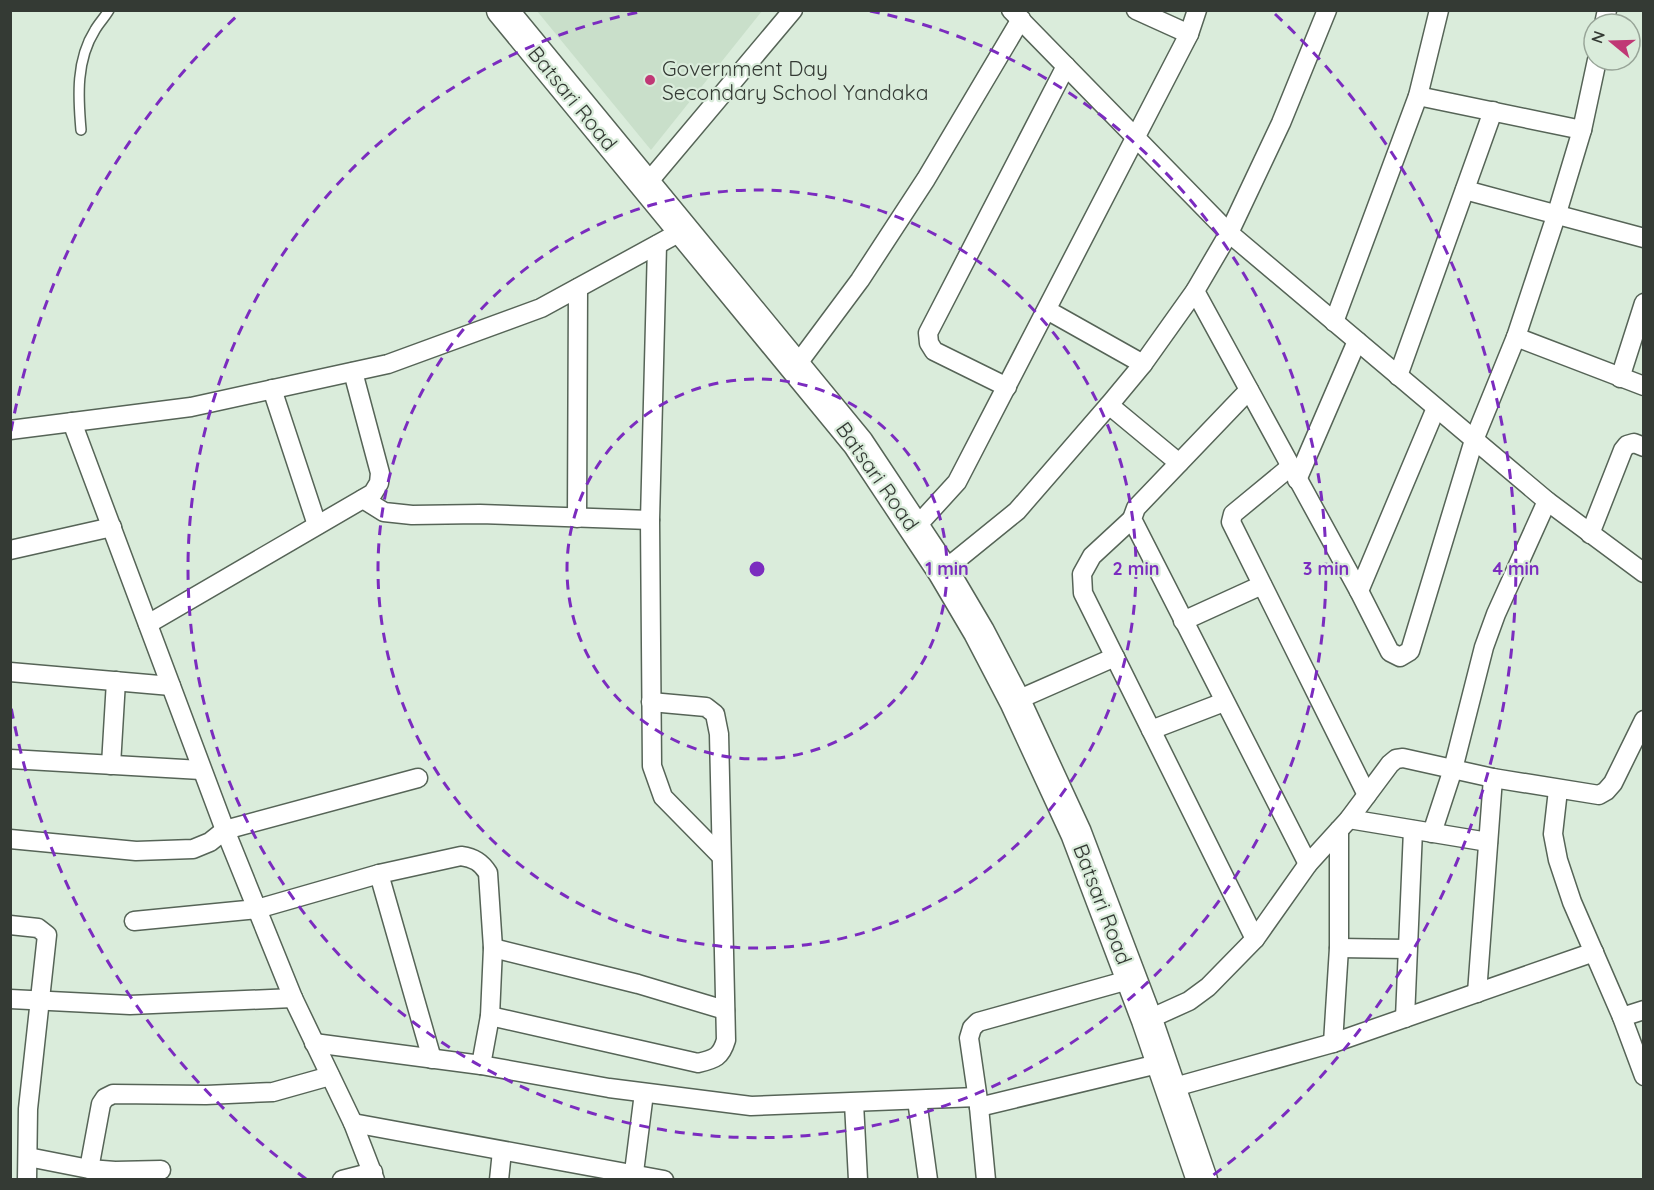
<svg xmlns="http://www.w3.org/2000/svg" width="1654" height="1190" font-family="Quicksand,sans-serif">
  <rect width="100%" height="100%" fill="#daecdb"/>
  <path fill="#c9dfca" d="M537,11H762L651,150Z"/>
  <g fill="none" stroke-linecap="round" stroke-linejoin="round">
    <defs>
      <path id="service" d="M81,130C78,96 76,60 95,30C99,23 105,17 109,10"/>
      <g id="minor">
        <path d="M1011,10L1229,233L1547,501L1644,573"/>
        <path d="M1136,10L1189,34"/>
        <path d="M1604,24L1607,10"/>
        <path d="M1418,96L1582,130"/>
        <path d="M645,186L793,10"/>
        <path d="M1465,190L1644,238"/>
        <path d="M657,245L650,520L652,766L663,797L721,856"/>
        <path d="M1195,291L1359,591L1390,652L1400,657L1410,651L1474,440L1516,337L1557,213L1582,130L1597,60"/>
        <path d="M1047,310L1143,364"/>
        <path d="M1334,322L1418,96L1439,10"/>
        <path d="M1516,337L1644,386"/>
        <path d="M796,366L860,280L926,179L1021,19"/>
        <path d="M1398,376L1493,111"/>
        <path d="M1620,378L1644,303"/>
        <path d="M1007,387L934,351L929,343L928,333L1066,66"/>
        <path d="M272,389L317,525"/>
        <path d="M1249,390L1136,508L1132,519L1308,864"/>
        <path d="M1109,405L1179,463"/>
        <path d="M72,422L225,830L293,998L353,1123L375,1180"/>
        <path d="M10,430L191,407L388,364L541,308L682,231"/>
        <path d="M1290,467L1233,514L1231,522L1367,795"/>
        <path d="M1297,480L1357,341"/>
        <path d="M363,499L384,512L412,515L480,514L650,520"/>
        <path d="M577,518L578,288"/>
        <path d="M1132,519L1092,556L1082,574L1083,593L1255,939"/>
        <path d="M915,528L957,482L1189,34L1197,10"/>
        <path d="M1590,534L1623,450L1627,445L1634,443L1644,447"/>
        <path d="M10,550L112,527"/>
        <path d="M943,571L1017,511L1109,405L1143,364L1195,291L1229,233L1281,123L1327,10"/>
        <path d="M1359,591L1436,408"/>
        <path d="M1183,621L1262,585"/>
        <path d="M148,624L373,493L379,483L380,473L353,372"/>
        <path d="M10,672L171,686"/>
        <path d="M1015,701L1115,657"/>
        <path d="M1151,730L1224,702"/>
        <path d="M10,759L201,770"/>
        <path d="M111,765L116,681"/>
        <path d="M1558,790L1553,834L1558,860L1572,902L1622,1017L1644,1076"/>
        <path d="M1349,819L1488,842"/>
        <path d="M1432,833L1453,769L1484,647L1496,614L1547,501"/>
        <path d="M10,839L136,851L193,849L210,842L225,830L418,778"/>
        <path d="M379,874L432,1059"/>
        <path d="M134,921L257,909L379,874L461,856C474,858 481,862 488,873L493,948L490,1016L481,1065"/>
        <path d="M10,925L38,928L47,935L28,1109L27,1180"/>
        <path d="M493,948L638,984L725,1010"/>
        <path d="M1339,948L1407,949"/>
        <path d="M1477,993L1493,778"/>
        <path d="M10,999L130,1005L293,998"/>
        <path d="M490,1016L698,1063C715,1059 721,1057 726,1040L719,734L715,714L706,707L651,702"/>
        <path d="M1622,1017L1644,1010"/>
        <path d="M1405,1018L1413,830"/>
        <path d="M1147,1020L1189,1001L1208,987L1255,939L1308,864L1349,819L1390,764L1396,759L1403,758L1493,778L1599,795L1606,791L1613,783L1644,720"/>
        <path d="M314,1043L481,1065L609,1088L751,1106L977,1097"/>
        <path d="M1333,1043L1339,948V830"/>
        <path d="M1171,1088L1333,1043L1594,952"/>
        <path d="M917,1100L928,1180"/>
        <path d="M854,1103L858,1180"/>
        <path d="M979,1107L1162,1063"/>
        <path d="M353,1123L664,1180"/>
        <path d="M28,1157L89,1169L115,1171L161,1170"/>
        <path d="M89,1169L101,1104L105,1098L113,1094L206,1095L273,1092L330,1076"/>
        <path d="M342,1180L373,1172"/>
        <path d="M499,1180L502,1151"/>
        <path d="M633,1180L644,1093"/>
        <path d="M986,1180L979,1107L969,1038L972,1028L978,1022L1132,979"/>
      </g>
      <path id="primary" d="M502,10L858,443L943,571L979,632L1015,701L1076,833L1147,1020L1202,1180"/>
    </defs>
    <use href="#service" stroke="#566457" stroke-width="12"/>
    <use href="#minor" stroke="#566457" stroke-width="21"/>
    <use href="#primary" stroke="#566457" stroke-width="33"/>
    <use href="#service" stroke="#fff" stroke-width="9"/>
    <use href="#minor" stroke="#fff" stroke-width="18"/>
    <use href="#primary" stroke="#fff" stroke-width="30"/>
  </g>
  <g fill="none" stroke="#7b2cbf" stroke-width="3" stroke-dasharray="10 8">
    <circle cx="757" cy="569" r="190"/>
    <circle cx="757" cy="569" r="379"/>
    <path d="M870 11A569 569 0 1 1 644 11"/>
    <path d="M306 1179A759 759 0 0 1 11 707M11 431A759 759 0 0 1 239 14M1275 14A759 759 0 0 1 1208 1179"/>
  </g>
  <circle fill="#c03875" stroke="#daecdb" stroke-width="2" cx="650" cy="80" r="6"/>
  <g text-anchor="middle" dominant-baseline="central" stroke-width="4.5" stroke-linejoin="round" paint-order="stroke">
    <g font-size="21" fill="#343a34" stroke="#daecdb" text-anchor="start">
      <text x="662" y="68">Government Day<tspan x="662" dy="24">Secondary School Yandaka</tspan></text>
    </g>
    <g font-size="21" fill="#343a34" stroke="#daecdb">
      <text transform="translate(573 98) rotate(51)">Batsari Road</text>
      <text transform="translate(878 476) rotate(55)">Batsari Road</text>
      <text transform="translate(1103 904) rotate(69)">Batsari Road</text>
    </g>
  </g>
  <circle cx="757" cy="569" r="9" fill="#7b2cbf" stroke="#daecdb" stroke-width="3"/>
  <g font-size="18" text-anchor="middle" font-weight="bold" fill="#7b2cbf" stroke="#daecdb" stroke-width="4.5" stroke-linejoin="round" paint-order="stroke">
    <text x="947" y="575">1 min</text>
    <text x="1136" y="575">2 min</text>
    <text x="1326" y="575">3 min</text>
    <text x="1516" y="575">4 min</text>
  </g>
  <rect width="1654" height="1190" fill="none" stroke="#343a34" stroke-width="24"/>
  <g transform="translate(1612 42) rotate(289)"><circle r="28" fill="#daecdb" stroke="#98a598" stroke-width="1.5"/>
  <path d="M0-4.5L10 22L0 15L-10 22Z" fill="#c03875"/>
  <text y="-9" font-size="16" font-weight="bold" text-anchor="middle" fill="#343a34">N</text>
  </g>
</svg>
